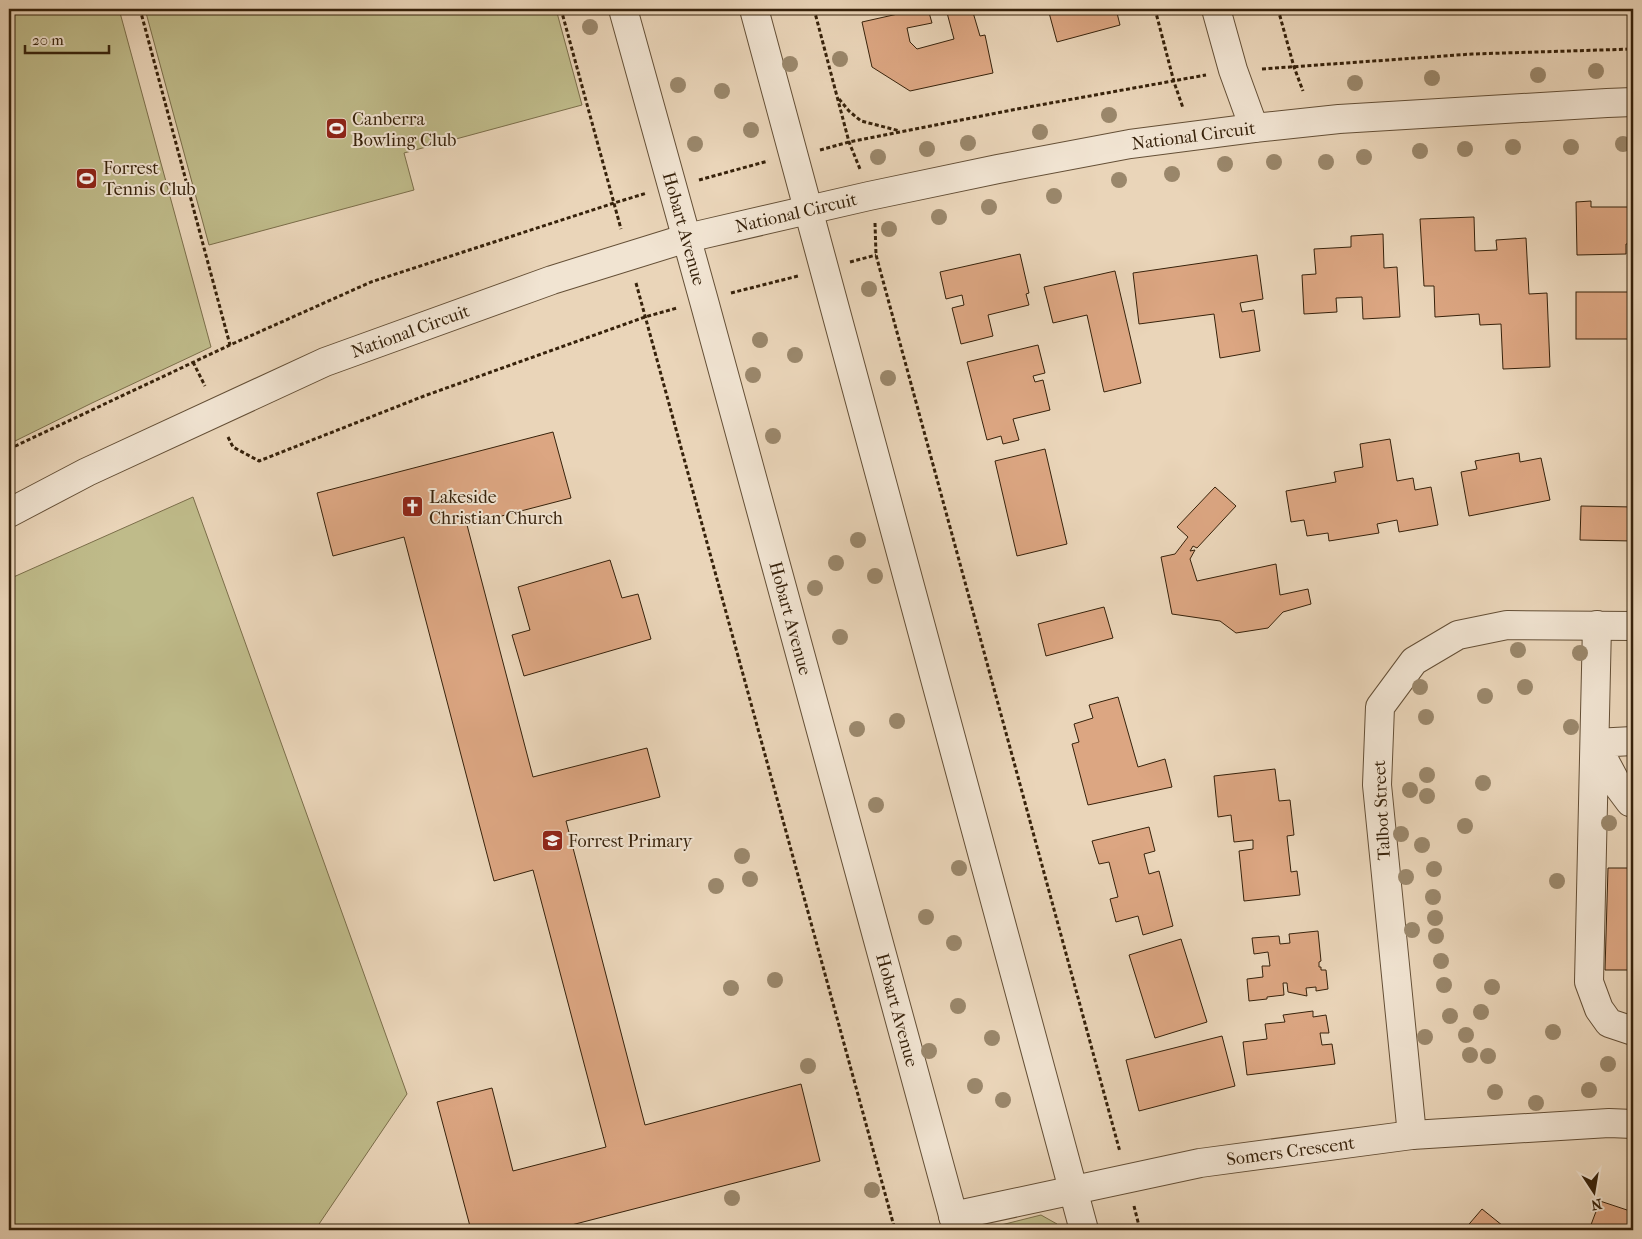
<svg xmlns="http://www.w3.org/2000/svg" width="1642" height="1239" font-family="'IM FELL French Canon',serif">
  <rect width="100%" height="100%" fill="#ead5b9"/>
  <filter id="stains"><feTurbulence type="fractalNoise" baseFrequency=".004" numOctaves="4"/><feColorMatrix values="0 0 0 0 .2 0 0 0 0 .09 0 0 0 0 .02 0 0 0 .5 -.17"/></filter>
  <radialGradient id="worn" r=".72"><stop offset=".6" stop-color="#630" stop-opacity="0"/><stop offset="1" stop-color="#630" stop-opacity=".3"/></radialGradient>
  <g fill="#bfbb8a" stroke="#7b6e4a">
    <path d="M9,9H119L211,347L92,403L9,444Z"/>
    <path d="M145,9H556L582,105L404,153L414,190L209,245Z"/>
    <path d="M193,497L407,1094L315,1230H9V579Z"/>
    <path d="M1041,1215L1057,1224L1059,1230H993L1001,1225Z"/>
  </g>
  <g fill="#dca682" stroke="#37220b">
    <path d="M920,9H928L932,23L907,28L910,42L917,49L954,39L946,9H972L980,36L985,35L993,73L910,91L872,67L862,22Z"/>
    <path d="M1048,9H1116L1120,25L1057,42Z"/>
    <path d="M1591,201V207H1633V243L1626,244V254L1577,255L1576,202Z"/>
    <path d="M1474,217L1475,251L1497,250L1496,240L1526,238L1529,294L1547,293L1550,367L1503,369L1501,324L1480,325L1479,314L1435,317L1434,286H1424L1420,219Z"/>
    <path d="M1383,234L1384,268L1397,267L1400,317L1363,319L1362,297L1336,298L1337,312L1304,314L1302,275L1316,274L1314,249L1351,247V236Z"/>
    <path d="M1020,254L1029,293L1026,294L1029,305L988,315L993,336L961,344L952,308L964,305L962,295L946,299L940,272Z"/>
    <path d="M1257,255L1263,299L1240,303L1242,312L1254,310L1260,351L1220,358L1214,314L1139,324L1133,273Z"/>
    <path d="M1115,271L1141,383L1104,392L1087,315L1053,323L1044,287Z"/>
    <rect x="1576" y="292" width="57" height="47"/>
    <path d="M1038,345L1045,373L1033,376L1035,382L1043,380L1050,410L1013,419L1019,440L1003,444L1001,436L987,440L967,362Z"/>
    <path d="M553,432L571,498L467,525L533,777L647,748L660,797L566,821L645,1125L801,1084L820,1161L552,1230H471L437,1102L492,1088L513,1171L606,1147L533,870L494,881L404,537L333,556L317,493Z"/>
    <path d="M1390,439L1397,481L1413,478L1415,490L1431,487L1438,525L1399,532L1397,520L1377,524L1379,533L1329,541L1328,533L1307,536L1304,520L1291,522L1286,491L1336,482L1334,472L1363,467L1360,444Z"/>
    <path d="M1045,449L1067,544L1017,556L995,461Z"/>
    <path d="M1519,453L1520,462L1541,458L1550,500L1469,516L1461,472L1477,469L1475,461Z"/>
    <path d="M1215,487L1236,506L1197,548L1193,546L1190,551L1195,550L1190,559L1197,581L1276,564L1280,595L1308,589L1311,604L1283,612L1268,628L1236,633L1220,621L1172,614L1161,557L1175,554L1188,537L1177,527Z"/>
    <path d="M1581,506L1633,507V541L1580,540Z"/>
    <path d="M610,560L622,598L638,594L651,639L524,676L512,635L530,630L518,587Z"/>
    <path d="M1104,607L1113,638L1046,656L1038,624Z"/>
    <path d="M1118,697L1138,767L1165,759L1172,787L1088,805L1072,744L1079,742L1074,724L1093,718L1089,705Z"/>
    <path d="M1275,769L1279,801L1290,800L1294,835L1287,836L1291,872L1297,871L1300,895L1244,901L1239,851L1253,849V840L1234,842L1231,815L1218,817L1214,776Z"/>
    <path d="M1149,827L1155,851L1144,854L1149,874L1159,871L1173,926L1143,935L1138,916L1116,922L1110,899L1118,897L1109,862L1099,864L1092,841Z"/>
    <path d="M1630,834H1633V970H1605L1608,868H1629Z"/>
    <path d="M1318,931L1321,961L1319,962V967H1321V970H1326L1328,989L1316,991V987L1306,988L1307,996L1288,992L1287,983H1283L1284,995L1267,997V999L1249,1001L1247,979L1263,977L1262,966H1270L1268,952L1254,954L1252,938L1279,936L1280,944L1290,943L1289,934Z"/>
    <path d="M1181,939L1207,1022L1155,1038L1129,955Z"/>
    <path d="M1313,1011V1017L1326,1015L1329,1033H1320L1322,1045L1332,1044L1335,1064L1247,1075L1243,1042L1267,1039L1265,1024L1285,1022L1283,1015Z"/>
    <path d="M1222,1036L1235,1086L1139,1111L1126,1060Z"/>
    <path d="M1600,1201L1633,1212V1230H1589Z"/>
    <path d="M1482,1209L1508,1230H1464Z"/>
    <path d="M1327,1227L1328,1230H1304Z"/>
  </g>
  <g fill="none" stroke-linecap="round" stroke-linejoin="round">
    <defs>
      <g id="minor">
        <path id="s1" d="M623,9L704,301L957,1230"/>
        <path d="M754,9L1084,1230"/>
        <path d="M1216,9L1233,70L1254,128"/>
        <path id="s2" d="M9,513L87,472L325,362L552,280L687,238L869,196L998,169L1130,144L1254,128L1339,119L1607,103L1633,102"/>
        <path d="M1597,625L1589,982L1599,1009L1609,1023L1633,1031"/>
        <path d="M1633,741L1595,743L1618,786L1630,802H1633"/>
        <path d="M1412,1135L1377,785L1380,707L1414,661L1458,635L1507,625L1633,626"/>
        <path id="s3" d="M953,1216L1200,1163L1412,1135L1609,1123L1633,1124"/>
      </g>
    </defs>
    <use href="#minor" stroke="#644f36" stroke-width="30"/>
    <g stroke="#37220b" stroke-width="3" stroke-dasharray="4 2.5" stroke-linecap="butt">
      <path d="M140,9L230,345"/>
      <path d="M561,9L621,229"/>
      <path d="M814,9L849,142L860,169"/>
      <path d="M1155,9L1174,82L1183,108"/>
      <path d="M1278,9L1294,67L1303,91"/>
      <path d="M1262,69L1472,54L1633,49"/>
      <path d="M839,99L849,111L861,121L900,131"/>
      <path d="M820,150L849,142L1012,110L1206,75"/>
      <path d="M699,180L768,161"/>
      <path d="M875,223L876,255L1120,1152"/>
      <path d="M850,262L876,255"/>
      <path d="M636,283L895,1230"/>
      <path d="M731,293L798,276"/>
      <path d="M193,362L205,386"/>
      <path d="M228,437L233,447L259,461L424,396L645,317L677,308"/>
      <path d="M9,449L230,345L371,282L614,203L647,193"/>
      <path d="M1134,1206L1140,1230"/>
    </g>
    <use href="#minor" stroke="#f1e4d2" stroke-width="28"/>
  </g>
  <g fill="#9a876b">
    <circle cx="590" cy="27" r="8"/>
    <circle cx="840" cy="59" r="8"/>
    <circle cx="790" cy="64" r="8"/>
    <circle cx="1596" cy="71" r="8"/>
    <circle cx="1538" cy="75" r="8"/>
    <circle cx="1432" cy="78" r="8"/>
    <circle cx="1355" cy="83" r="8"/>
    <circle cx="678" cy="85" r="8"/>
    <circle cx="722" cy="91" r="8"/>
    <circle cx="1109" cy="115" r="8"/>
    <circle cx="751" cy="130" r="8"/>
    <circle cx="1040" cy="132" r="8"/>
    <circle cx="968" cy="143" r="8"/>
    <circle cx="695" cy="144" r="8"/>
    <circle cx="1623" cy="144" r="8"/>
    <circle cx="1513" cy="147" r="8"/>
    <circle cx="1571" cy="147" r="8"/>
    <circle cx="927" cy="149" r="8"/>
    <circle cx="1465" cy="149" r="8"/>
    <circle cx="1420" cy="151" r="8"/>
    <circle cx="878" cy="157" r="8"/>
    <circle cx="1364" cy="157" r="8"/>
    <circle cx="1274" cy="162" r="8"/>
    <circle cx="1326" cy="162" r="8"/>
    <circle cx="1225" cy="164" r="8"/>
    <circle cx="1172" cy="174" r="8"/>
    <circle cx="1119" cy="180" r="8"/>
    <circle cx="1054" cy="196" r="8"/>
    <circle cx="989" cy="207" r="8"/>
    <circle cx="939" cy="217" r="8"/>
    <circle cx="889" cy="229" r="8"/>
    <circle cx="869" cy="289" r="8"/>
    <circle cx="760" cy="340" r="8"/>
    <circle cx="795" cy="355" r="8"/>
    <circle cx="753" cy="375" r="8"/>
    <circle cx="888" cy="378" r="8"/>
    <circle cx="773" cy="436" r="8"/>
    <circle cx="858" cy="540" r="8"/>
    <circle cx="836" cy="563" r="8"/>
    <circle cx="875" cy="576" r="8"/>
    <circle cx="815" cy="588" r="8"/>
    <circle cx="840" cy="637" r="8"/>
    <circle cx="1518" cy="650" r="8"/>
    <circle cx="1580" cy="653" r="8"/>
    <circle cx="1420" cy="687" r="8"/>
    <circle cx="1525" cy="687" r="8"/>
    <circle cx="1485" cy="696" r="8"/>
    <circle cx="1426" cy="717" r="8"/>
    <circle cx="897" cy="721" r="8"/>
    <circle cx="1571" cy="727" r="8"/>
    <circle cx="857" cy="729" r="8"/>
    <circle cx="1427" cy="775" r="8"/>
    <circle cx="1483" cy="783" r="8"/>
    <circle cx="1410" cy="790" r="8"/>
    <circle cx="1427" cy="796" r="8"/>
    <circle cx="876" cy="805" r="8"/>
    <circle cx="1609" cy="823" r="8"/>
    <circle cx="1465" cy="826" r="8"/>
    <circle cx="1401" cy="834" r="8"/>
    <circle cx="1422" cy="845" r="8"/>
    <circle cx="742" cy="856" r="8"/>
    <circle cx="959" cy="868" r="8"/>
    <circle cx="1434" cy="869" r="8"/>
    <circle cx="1406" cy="877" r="8"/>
    <circle cx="750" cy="879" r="8"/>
    <circle cx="1557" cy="881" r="8"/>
    <circle cx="716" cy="886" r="8"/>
    <circle cx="1433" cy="897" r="8"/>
    <circle cx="926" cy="917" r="8"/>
    <circle cx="1435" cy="918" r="8"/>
    <circle cx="1412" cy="930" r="8"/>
    <circle cx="1436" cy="936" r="8"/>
    <circle cx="954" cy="943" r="8"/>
    <circle cx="1441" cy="961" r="8"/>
    <circle cx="775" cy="980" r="8"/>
    <circle cx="1444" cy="985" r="8"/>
    <circle cx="1492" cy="987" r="8"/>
    <circle cx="731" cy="988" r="8"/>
    <circle cx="958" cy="1006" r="8"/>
    <circle cx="1481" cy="1012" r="8"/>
    <circle cx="1450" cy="1016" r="8"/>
    <circle cx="1553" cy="1032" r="8"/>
    <circle cx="1466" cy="1035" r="8"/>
    <circle cx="1425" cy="1037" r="8"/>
    <circle cx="992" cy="1038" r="8"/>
    <circle cx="929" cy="1051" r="8"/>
    <circle cx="1470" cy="1055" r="8"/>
    <circle cx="1488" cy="1056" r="8"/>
    <circle cx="1608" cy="1064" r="8"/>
    <circle cx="808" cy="1066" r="8"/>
    <circle cx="975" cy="1086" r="8"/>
    <circle cx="1589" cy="1090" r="8"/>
    <circle cx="1495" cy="1092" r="8"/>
    <circle cx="1003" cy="1100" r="8"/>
    <circle cx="1536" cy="1103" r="8"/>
    <circle cx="872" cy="1190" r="8"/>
    <circle cx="732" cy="1198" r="8"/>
  </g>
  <defs>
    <symbol id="stadium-square" viewBox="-11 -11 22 22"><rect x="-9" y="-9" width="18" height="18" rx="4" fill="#8f2418" stroke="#f1e4d2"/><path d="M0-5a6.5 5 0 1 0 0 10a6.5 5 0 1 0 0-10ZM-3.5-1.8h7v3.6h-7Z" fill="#fff"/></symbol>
    <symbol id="church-square" viewBox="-11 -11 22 22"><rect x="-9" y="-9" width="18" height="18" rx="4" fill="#8f2418" stroke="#f1e4d2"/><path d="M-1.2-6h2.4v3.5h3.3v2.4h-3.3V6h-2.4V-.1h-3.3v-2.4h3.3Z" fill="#fff"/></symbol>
    <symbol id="school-square" viewBox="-11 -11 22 22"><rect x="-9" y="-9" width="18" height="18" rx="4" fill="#8f2418" stroke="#f1e4d2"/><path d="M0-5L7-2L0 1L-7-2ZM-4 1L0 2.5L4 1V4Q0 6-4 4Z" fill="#fff"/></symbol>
  </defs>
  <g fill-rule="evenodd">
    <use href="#stadium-square" x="324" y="116" width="25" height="25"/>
    <use href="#stadium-square" x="74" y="166" width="25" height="25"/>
    <use href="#church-square" x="400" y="494" width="25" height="25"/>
    <use href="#school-square" x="540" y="828" width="25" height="25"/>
  </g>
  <g text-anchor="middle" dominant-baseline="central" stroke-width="4" stroke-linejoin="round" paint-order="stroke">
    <g font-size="18" fill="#37220b" stroke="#f1e4d2" text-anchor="start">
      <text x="352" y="119">Canberra<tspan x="352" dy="21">Bowling Club</tspan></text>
      <text x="103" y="168">Forrest<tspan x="103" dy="21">Tennis Club</tspan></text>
      <text x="429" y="497">Lakeside<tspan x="429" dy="21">Christian Church</tspan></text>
      <text x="568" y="841">Forrest Primary</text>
    </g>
    <g font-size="18" fill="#37220b" stroke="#f1e4d2">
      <text stroke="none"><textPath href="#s2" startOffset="1250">National Circuit</textPath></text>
      <text stroke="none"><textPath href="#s2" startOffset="845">National Circuit</textPath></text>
      <text stroke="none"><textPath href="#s1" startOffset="228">Hobart Avenue</textPath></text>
      <text stroke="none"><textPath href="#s2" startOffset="441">National Circuit</textPath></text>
      <text stroke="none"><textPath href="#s1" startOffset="632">Hobart Avenue</textPath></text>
      <text transform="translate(1382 810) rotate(-93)">Talbot Street</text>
      <text stroke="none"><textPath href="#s1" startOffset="1038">Hobart Avenue</textPath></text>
      <text stroke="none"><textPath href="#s3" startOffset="344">Somers Crescent</textPath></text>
    </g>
  </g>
  <rect width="1642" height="1239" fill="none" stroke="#ead5b9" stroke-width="30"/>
  <rect x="10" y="10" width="1622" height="1219" fill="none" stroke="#37220b" stroke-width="2.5"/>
  <rect x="15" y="15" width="1612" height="1209" fill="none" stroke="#37220b"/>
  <g transform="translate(1594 1192) rotate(168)" stroke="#f1e4d2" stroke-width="4" paint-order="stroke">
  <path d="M0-4L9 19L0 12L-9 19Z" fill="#37220b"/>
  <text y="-8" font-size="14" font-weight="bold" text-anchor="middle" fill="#37220b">N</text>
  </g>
  <path d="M25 45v8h84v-8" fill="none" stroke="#37220b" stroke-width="2.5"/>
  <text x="32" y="45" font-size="15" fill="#37220b" stroke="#f1e4d2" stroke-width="4" paint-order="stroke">20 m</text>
  <rect width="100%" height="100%" filter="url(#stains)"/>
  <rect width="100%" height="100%" fill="url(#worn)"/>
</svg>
